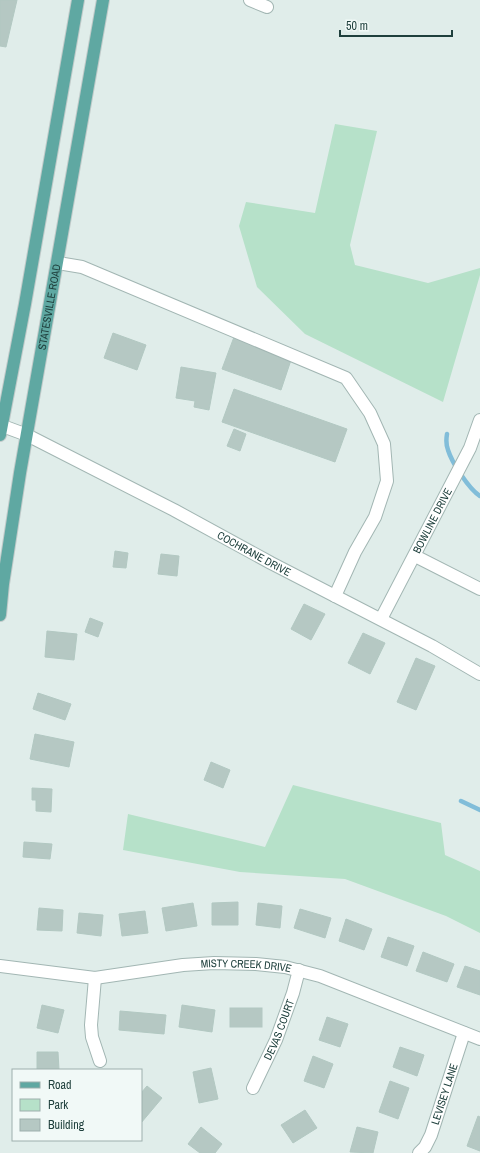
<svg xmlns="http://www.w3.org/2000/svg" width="480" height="1153" font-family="'Archivo Narrow',sans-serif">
  <rect width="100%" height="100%" fill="#e0edea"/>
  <g fill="#b6e1c9">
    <path d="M335,124L377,131L350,245L355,265L428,283L480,268V275L443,402L305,334L257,287L239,226L246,202L315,213Z"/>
    <path d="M293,785L441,823L445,855L480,871V933L446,916L345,879L240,872L123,850L128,814L265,847Z"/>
  </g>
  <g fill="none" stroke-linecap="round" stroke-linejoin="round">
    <g stroke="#81bdd9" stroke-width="4.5">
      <path d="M447,434C446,440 446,445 448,450C452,463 469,489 480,496"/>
      <path d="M461,801L480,810"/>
    </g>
  </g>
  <g fill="#b5c8c3" stroke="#b2c8c2">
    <path d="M0,0H17L6,47L0,46Z"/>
    <path d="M113,333L146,345L137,370L104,358Z"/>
    <path d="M234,337L292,357L281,390L222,369Z"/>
    <path d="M181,367L216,373L209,410L194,407L195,401L176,398Z"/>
    <path d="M234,389L347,429L335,462L222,422Z"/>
    <path d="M234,429L246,434L240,451L227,446Z"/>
    <path d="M115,551L128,553L126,568L113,567Z"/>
    <path d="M161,554L179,556L177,576L158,574Z"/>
    <path d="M304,604L325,614L311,640L291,629Z"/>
    <path d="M90,618L103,623L98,637L85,632Z"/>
    <path d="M47,631L77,634L74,660L45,657Z"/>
    <path d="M363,633L385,643L370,674L348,663Z"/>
    <path d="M416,658L435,666L416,710L397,702Z"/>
    <path d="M38,693L71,704L65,720L33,709Z"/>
    <path d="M35,734L74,742L69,767L30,759Z"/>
    <path d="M211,762L230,770L223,788L204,780Z"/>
    <path d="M32,788L52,789L51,812L36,811V800H32Z"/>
    <path d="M24,842L52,844L50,859L23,857Z"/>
    <path d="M238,902V925H212V903Z"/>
    <path d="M193,903L197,926L166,931L162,908Z"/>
    <path d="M258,903L282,906L280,928L256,925Z"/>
    <path d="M39,908L63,910L62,931L37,930Z"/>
    <path d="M300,909L331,918L325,938L294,928Z"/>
    <path d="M145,911L148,933L122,936L119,914Z"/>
    <path d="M79,913L103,915L101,936L77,933Z"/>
    <path d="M346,919L372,929L364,950L339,941Z"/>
    <path d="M388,937L414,946L407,966L381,957Z"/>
    <path d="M423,952L454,964L447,982L416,971Z"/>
    <path d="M465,966L480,971V995L457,987Z"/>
    <path d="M42,1005L64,1010L58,1033L37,1028Z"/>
    <path d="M182,1005L215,1010L212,1032L179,1027Z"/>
    <rect x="230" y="1008" width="32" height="19"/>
    <path d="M120,1011L166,1015L164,1034L119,1030Z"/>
    <path d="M327,1017L348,1024L340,1047L319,1040Z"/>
    <path d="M400,1047L424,1055L417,1076L393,1067Z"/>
    <path d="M37,1052H58L59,1070H37Z"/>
    <path d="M313,1056L333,1064L324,1088L304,1081Z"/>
    <path d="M211,1068L218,1099L199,1103L193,1072Z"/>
    <path d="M390,1081L409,1088L398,1119L379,1112Z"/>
    <path d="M147,1086L162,1098L141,1123V1093Z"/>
    <path d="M305,1110L317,1128L293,1143L281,1125Z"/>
    <path d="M478,1116L480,1117V1151L467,1146Z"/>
    <path d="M201,1127L222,1144L215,1153H200L188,1144Z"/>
    <path d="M357,1127L378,1132L373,1153L350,1152Z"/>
  </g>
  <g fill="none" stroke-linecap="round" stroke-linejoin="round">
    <defs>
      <g id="minor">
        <path d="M250,0L267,7"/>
        <path d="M58,263L82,267L346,378L370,413L384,444L387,481L375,517L355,552L335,596"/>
        <path id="s1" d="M0,425L27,435L174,510L271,563L432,646L480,674"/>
        <path d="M415,556L480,589"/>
        <path id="s2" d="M381,619L470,448L480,420"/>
        <path id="s3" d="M0,966L95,978L183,965L214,963L256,964L285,967L320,976L480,1039"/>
        <path d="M95,978L91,1025L92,1037L100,1061"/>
        <path id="s4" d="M253,1088L276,1040L293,993L299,970"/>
        <path id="s5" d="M419,1153L425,1147L431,1135L464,1033"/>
      </g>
      <g id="major">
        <path d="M0,435L25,304L78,0"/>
        <path id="s6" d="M0,615L3,584L20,473L103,0"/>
      </g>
    </defs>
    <use href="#minor" stroke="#a2b6b3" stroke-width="14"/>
    <use href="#major" stroke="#c0cac9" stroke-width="14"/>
    <use href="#minor" stroke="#fff" stroke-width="12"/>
    <use href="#major" stroke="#5fa8a2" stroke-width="12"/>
  </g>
  <g text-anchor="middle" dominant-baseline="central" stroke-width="3.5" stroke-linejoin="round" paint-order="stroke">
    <g font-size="11" fill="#1f403d" stroke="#f1f9f7">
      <text stroke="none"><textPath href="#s6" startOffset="312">STATESVILLE ROAD</textPath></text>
      <text stroke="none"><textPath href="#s2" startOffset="111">BOWLINE DRIVE</textPath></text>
      <text stroke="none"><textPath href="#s1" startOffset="285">COCHRANE DRIVE</textPath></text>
      <text stroke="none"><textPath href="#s3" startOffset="248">MISTY CREEK DRIVE</textPath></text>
      <text stroke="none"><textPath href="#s4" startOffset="64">DEVAS COURT</textPath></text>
      <text stroke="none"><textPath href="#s5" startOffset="65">LEVISEY LANE</textPath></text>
    </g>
  </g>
  <rect x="12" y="1069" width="130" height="72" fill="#f1f9f7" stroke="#9dafad"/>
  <rect x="20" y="1082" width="20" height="6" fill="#5fa8a2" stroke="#9dafad"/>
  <text x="48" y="1089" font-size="12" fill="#1f403d">Road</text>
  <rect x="20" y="1099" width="20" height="12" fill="#b6e1c9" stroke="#9dafad"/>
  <text x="48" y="1109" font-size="12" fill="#1f403d">Park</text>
  <rect x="20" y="1119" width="20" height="12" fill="#b5c8c3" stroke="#9dafad"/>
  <text x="48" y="1129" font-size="12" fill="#1f403d">Building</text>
  <path d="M340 30v6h112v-6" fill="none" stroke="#1f403d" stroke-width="2"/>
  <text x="346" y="30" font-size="12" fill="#1f403d" stroke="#f1f9f7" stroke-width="3" paint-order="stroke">50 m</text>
</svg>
